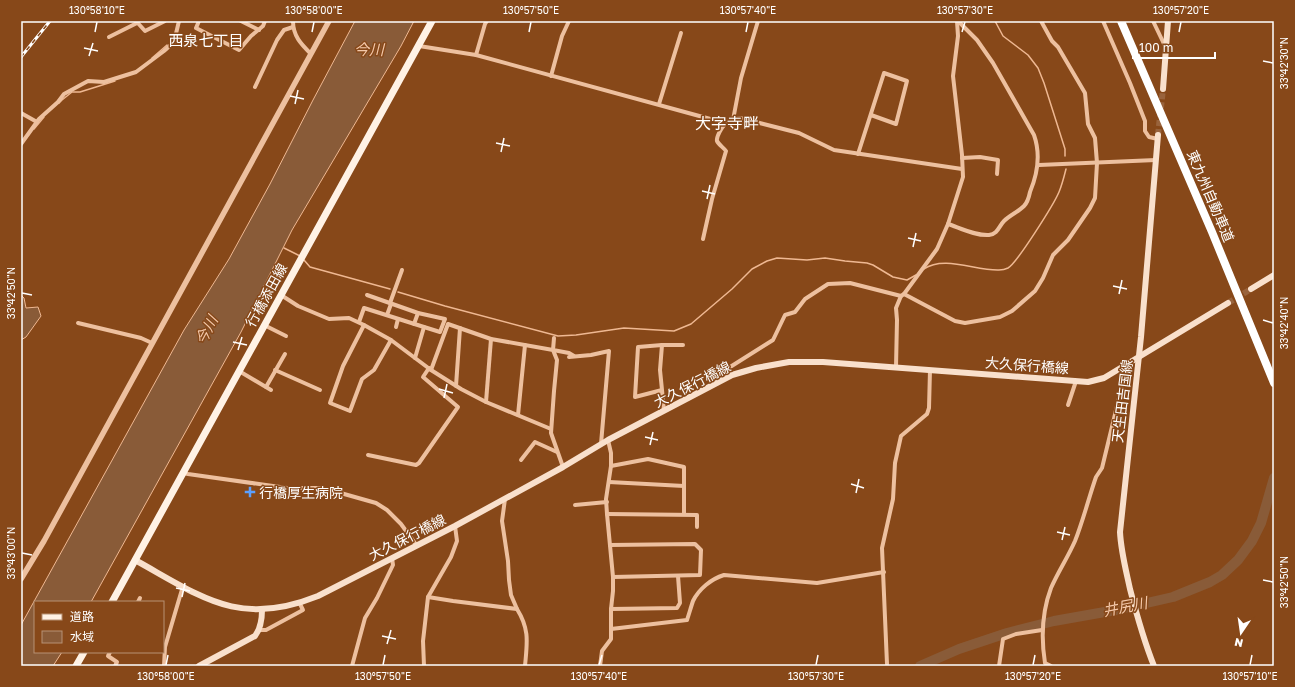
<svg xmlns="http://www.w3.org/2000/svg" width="1295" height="687" font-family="'Golos Text','Noto Sans JP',sans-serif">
  <rect width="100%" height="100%" fill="#874819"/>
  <g fill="#895b38" stroke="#efb892">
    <path d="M355,21H414L401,46L292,230L241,332L91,602H35V652H62L53,666H21V625L184,330L229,259L270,184L313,100Z"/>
    <path d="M21,295L24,298L26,308L38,307L41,316L26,337L21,340Z"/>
  </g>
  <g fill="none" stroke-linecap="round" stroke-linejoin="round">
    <g stroke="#efb892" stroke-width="1.5">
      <path d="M995,21L1003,36L1028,55L1038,68L1044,83L1065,149V156"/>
      <path d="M152,58L167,45"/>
      <path d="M59,103L62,100L72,92H80L96,87L115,81"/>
      <path d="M34,129L44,117"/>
      <path d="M284,248L300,256"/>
      <path d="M304,260L310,267L390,289"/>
      <path d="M924,269C944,255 976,271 999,270C1001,270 1006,269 1008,268C1017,263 1054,204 1059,192C1062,185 1064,177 1066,169"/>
      <path d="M398,292L445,306L558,336L576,335L624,328L674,331L691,324L732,289L752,269L767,261L777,258L807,260L825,258L845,261L867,263L873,265L893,277L907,280L916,275"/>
    </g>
    <path stroke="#895b38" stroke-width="10" d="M920,666L959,649L1007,633L1054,621L1116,610L1173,597L1210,582L1222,575L1238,560L1252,541L1261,523L1274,478"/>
    <g stroke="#99633c" stroke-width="6" stroke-dasharray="6 3" stroke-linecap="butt">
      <path d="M1158,135L1163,89"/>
      <path d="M1228,303L1251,289"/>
    </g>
    <g stroke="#edc09f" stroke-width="4">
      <path d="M136,21L145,31L165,21"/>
      <path d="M199,21L196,28L239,50L251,36L263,26L265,21"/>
      <path d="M241,21L259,30"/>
      <path d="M293,21C293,36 301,44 311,54"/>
      <path d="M1103,21L1130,83L1145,121V131L1149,137L1158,139"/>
      <path d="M1153,21L1165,46"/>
      <path d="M109,37L137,23"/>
      <path d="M419,46L476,55L725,123"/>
      <path d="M476,55L485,24L487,21"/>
      <path d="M551,76L562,36L569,21"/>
      <path d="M255,87L277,40L284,30L293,27"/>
      <path d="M659,104L681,33"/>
      <path d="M21,113L37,122"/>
      <path d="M733,120L741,78L758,21"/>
      <path d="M21,144L39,119L58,102L64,94L88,81L104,82L136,72L164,51L174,42L179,21"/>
      <path d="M858,154L884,73L907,81L896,124L871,115"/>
      <path d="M962,158L980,157L998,160L997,174"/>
      <path d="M1039,165L1156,160"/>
      <path d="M948,224C960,228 976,236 989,235C998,234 999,226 1004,221C1010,215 1018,212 1024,206C1027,203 1029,197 1030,192C1038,173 1041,155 1034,135L993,63L977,40L958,21"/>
      <path d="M703,239L712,199L726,151C724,148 719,145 717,141C716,137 722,127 725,124C728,120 735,119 740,118L799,133L834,150L962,169"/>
      <path d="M904,294L955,321L965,323L1000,317L1012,311L1035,291L1043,278L1053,255L1068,240L1090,208L1095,198L1097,163L1095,138L1088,124L1085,93L1058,47L1052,41L1041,21"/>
      <path d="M281,295L298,306L329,319L349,318L364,325L391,340L431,370L461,389L486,402L551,429"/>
      <path d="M367,295L418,313"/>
      <path d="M390,303L402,270"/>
      <path d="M387,315L391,304"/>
      <path d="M359,322L364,308L424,327L415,358"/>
      <path d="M78,323L141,338L152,343"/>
      <path d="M414,324L418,313L445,319L440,332L424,327"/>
      <path d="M264,325L286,336"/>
      <path d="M364,325L343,366L330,403L350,411L362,379L374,370L391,340"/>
      <path d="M396,327L398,319"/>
      <path d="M554,338L553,350L569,353L574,356"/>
      <path d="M662,345H683"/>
      <path d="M569,357L591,355L609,351L601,444"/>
      <path d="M896,367L897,320L896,308L901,296L904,294L937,249L948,224L963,177L962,155L953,76L958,36L957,21"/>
      <path d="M275,370L320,390"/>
      <path d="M431,370L448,324L491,339L553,350L557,360L554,391L551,433L563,467"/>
      <path d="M239,371L271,390"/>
      <path d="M717,383L719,374L773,340L785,315L795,312L805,299L828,284L850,283L901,296"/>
      <path d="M456,386L460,328"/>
      <path d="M266,387L285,354"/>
      <path d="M662,390L660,370L662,345L638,347L635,397L662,390L664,411"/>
      <path d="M486,402L491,339"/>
      <path d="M1068,405L1076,381"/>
      <path d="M518,415L525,345"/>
      <path d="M368,455L416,465L419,463L458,407L423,377L429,368"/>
      <path d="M521,460L535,442L557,452"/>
      <path d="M611,466L648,459L684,467V514"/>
      <path d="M184,473L188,474L287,488H319L330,490L376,503L387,510L401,524L417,546"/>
      <path d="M609,482L684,486"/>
      <path d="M505,499L502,521L508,561L509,580L511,595L517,609"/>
      <path d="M575,505L607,502"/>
      <path d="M607,514L697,515V527"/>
      <path d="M610,545L695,544L701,550L700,575L613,577"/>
      <path d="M428,597L453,601L517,609C530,630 527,643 525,666"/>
      <path d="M138,602L140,598"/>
      <path d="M611,609L677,608L680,603L678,576"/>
      <path d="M611,629L687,620C689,614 691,607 693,601C699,589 711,579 724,575L817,583L884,572"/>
      <path d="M259,630H266L303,610L300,604"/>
      <path d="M110,652L108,656L117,662L115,666"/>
      <path d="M887,664L882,548L893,499L895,463L901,436L927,414L929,408L930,370"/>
      <path d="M164,666L165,647L183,586"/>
      <path d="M352,666L365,618L377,598L393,565L392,558"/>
      <path d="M424,666L423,641L428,597L451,557L457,541L455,526"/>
      <path d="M600,666L602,651L611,639V609L613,591V577L607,514L606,499L611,466V453L608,440"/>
      <path d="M999,666L1003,639L1016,634L1042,630"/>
      <path d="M1051,666L1045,663C1041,638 1042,612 1051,588C1058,572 1068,557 1075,541C1083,521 1089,497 1096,477L1102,468L1126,369L1123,366"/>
    </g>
    <path stroke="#edc09f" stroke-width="5.5" d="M21,579L44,541L329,21"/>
    <g stroke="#f9e0cc" stroke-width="6">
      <path d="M1163,89L1168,21"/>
      <path d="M1251,289L1274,275"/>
      <path d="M135,560C202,597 239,628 318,596L455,526L563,467L608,440L732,375L756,368L789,362H823L1088,382L1104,378L1228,303"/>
      <path d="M199,666L255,636C261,628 262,620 262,610"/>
      <path d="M1154,666C1144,641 1137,616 1130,589C1126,570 1121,552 1120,532L1141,337L1158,135"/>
    </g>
    <g stroke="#fff2e5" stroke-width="7">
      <path d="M112,602L432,21"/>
      <path d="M76,666L84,652"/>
    </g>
    <path stroke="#fff" stroke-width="8" d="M1121,21L1212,232L1274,383"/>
    <defs>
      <path id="rail" d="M21,57L50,21"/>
    </defs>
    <use href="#rail" stroke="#fff" stroke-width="3"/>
    <use href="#rail" stroke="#874819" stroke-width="1.5" stroke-dasharray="4.5" stroke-linecap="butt"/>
  </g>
  <path fill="none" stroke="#fff" stroke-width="1.5" d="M95,32L97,22M312,32L314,22M529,32L531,22M746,32L748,22M962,32L965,22M1179,32L1181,22M84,48L98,51M89,56L93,43M1263,61L1273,63M290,96L304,99M295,104L298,90M496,143L510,146M501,152L504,138M702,191L715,194M707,199L710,185M908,238L921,241M913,247L916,233M1113,286L1127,289M22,293L32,295M1119,294L1122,280M1263,320L1273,323M233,342L247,345M238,350L242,337M439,389L453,393M444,398L447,384M645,437L658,440M650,445L653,432M851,484L864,488M856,493L859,479M1057,532L1070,535M1062,540L1065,527M22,553L32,555M1263,580L1273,582M176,588L190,591M182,597L185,583M382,636L396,639M387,644L391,630M166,665L168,655M383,665L385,655M599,665L602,655M816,665L818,655M1033,665L1035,655M1250,665L1252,655"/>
  <path fill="#5ba0ff" stroke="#874819" stroke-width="1.5" d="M248 486h4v4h4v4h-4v4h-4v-4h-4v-4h4z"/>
  <g text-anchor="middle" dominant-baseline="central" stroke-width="3" stroke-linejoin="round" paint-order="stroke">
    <g font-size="14" fill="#fff" stroke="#874819">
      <text transform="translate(1211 196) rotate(67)">東九州自動車道</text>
      <text transform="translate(266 295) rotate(-61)">行橋添田線</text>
      <text transform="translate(1027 365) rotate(4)">大久保行橋線</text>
      <text transform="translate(692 384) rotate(-27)">大久保行橋線</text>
      <text transform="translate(1122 401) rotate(-83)">天生田吉国線</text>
      <text transform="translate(407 537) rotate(-27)">大久保行橋線</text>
    </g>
    <g font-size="14" fill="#fff" stroke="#874819" text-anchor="start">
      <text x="259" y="492">行橋厚生病院</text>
    </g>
    <g font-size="15" fill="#fff" stroke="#874819">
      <text x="206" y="40">西泉七丁目</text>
    </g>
    <g font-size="15" font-style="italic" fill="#f4c9ab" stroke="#874819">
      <text x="369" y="49">今川</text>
      <text transform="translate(206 330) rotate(-62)">今川</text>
      <text transform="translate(1125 606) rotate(-11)">井尻川</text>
    </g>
    <g font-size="16" fill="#fff" stroke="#874819">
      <text x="727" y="123">大字寺畔</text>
    </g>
  </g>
  <rect width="1295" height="687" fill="none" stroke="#874819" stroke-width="44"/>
  <rect x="34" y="601" width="130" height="52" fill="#874819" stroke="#b79175"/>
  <rect x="42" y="614" width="20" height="6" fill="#fff2e5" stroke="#b79175"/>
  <text x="70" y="621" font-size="12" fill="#ffffff">道路</text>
  <rect x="42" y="631" width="20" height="12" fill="#895b38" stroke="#b79175"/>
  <text x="70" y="641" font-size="12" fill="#ffffff">水域</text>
  <g transform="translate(1241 633) rotate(193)" stroke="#874819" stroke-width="3" paint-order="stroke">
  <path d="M0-3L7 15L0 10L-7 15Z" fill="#ffffff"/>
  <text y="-6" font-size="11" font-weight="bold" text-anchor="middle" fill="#ffffff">N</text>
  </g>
  <path d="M1133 52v6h82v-6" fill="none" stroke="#ffffff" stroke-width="2"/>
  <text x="1139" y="52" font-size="12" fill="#ffffff" stroke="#874819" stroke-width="3" paint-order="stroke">100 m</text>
  <rect x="22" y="22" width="1251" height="643" fill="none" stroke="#fff" stroke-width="1.5"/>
  <g font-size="10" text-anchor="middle" fill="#fff">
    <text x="97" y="14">130°58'10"E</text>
    <text x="314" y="14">130°58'00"E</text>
    <text x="531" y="14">130°57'50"E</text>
    <text x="748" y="14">130°57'40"E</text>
    <text x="965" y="14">130°57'30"E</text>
    <text x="1181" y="14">130°57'20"E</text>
    <text transform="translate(1284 63) rotate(-90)" y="4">33°42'30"N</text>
    <text transform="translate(11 293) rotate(-90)" y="4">33°42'50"N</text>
    <text transform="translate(1284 323) rotate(-90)" y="4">33°42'40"N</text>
    <text transform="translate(11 553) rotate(-90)" y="4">33°43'00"N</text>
    <text transform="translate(1284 582) rotate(-90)" y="4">33°42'50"N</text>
    <text x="166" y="680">130°58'00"E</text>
    <text x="383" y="680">130°57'50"E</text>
    <text x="599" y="680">130°57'40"E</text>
    <text x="816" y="680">130°57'30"E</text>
    <text x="1033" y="680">130°57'20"E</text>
    <text x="1250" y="680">130°57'10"E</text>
  </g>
</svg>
